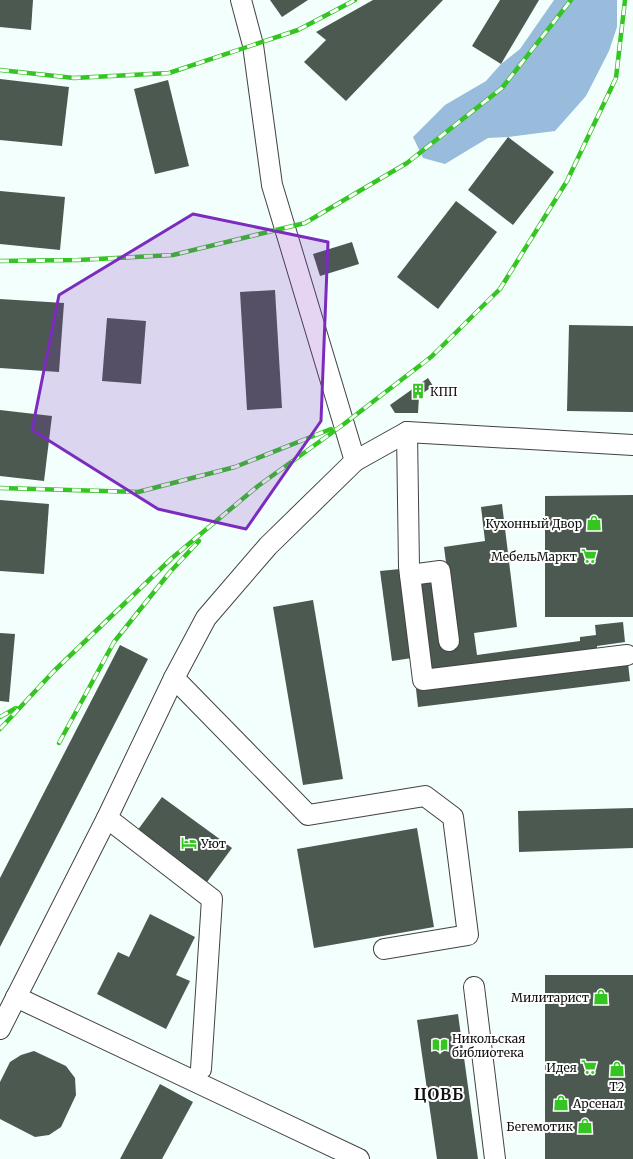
<svg xmlns="http://www.w3.org/2000/svg" width="633" height="1159" font-family="Merriweather,serif">
  <rect width="100%" height="100%" fill="#f3fffc"/>
  <path fill="#99bcdd" d="M554,0H617V27L609,51L586,96L555,131L508,137L488,138L445,164L423,158L413,137L445,105L486,81L501,64L520,49Z"/>
  <g fill="#4c5950">
    <path d="M0,0H33L31,30L0,27Z"/>
    <path d="M270,0H308L282,17Z"/>
    <path d="M373,0H443L346,101L304,62L326,40L316,32Z"/>
    <path d="M500,0H539L501,64L472,46Z"/>
    <path d="M0,79L69,87L62,146L0,140Z"/>
    <path d="M168,80L189,166L155,174L134,89Z"/>
    <path d="M508,137L554,172L513,225L468,190Z"/>
    <path d="M0,191L65,197L60,250L0,244Z"/>
    <path d="M456,201L497,232L438,309L397,277Z"/>
    <path d="M352,242L359,264L320,276L313,254Z"/>
    <path d="M275,290L282,408L247,410L240,292Z"/>
    <path d="M0,299L64,303L59,372L0,368Z"/>
    <path d="M107,318L146,321L141,384L102,381Z"/>
    <path d="M569,325L633,326V412L567,411Z"/>
    <path d="M428,378L433,386L419,396L418,413H395L390,405Z"/>
    <path d="M0,410L52,416L44,481L0,476Z"/>
    <path d="M633,495V617H545V496Z"/>
    <path d="M0,500L49,504L44,574L0,571Z"/>
    <path d="M502,504L517,627L474,633L477,655L580,641V637L596,635L595,625L623,622L625,642L597,646V650L430,672L419,580L433,578L456,641L444,547L485,541L481,507Z"/>
    <path d="M400,569L412,658L392,661L380,571Z"/>
    <path d="M313,600L343,779L303,785L273,607Z"/>
    <path d="M0,633L15,634L9,702L0,701Z"/>
    <path d="M120,645L148,659L0,947V878Z"/>
    <path d="M628,663L630,681L418,707L416,689Z"/>
    <path d="M162,797L232,848L207,882L137,831Z"/>
    <path d="M633,808V848L519,852L518,811Z"/>
    <path d="M417,828L434,927L314,948L297,849Z"/>
    <path d="M150,914L195,937L176,975L190,981L166,1029L97,994L118,952L129,957Z"/>
    <rect x="545" y="975" width="88" height="184"/>
    <path d="M458,1014L478,1159H437L417,1020Z"/>
    <path d="M34,1051L66,1066L75,1078L76,1095L61,1127L49,1135L35,1137L0,1119V1082L10,1062L21,1055Z"/>
    <path d="M160,1084L193,1102L162,1159H120Z"/>
  </g>
  <g fill="none" stroke-linecap="round" stroke-linejoin="round">
    <defs>
      <g id="minor">
        <path d="M241,0L253,45L272,185L355,461"/>
        <path d="M407,432L409,567L423,680L627,655"/>
        <path d="M410,575L440,571L449,641"/>
        <path d="M174,678L308,815L425,796L453,817L468,935L384,949"/>
        <path d="M107,818L212,899L201,1069"/>
        <path d="M474,987L495,1159"/>
        <path d="M16,997L359,1159"/>
        <path d="M0,1029L107,818L174,678L206,618L268,546L355,461L407,432L633,445"/>
      </g>
    </defs>
    <use href="#minor" stroke="#434343" stroke-width="22"/>
    <use href="#minor" stroke="#fff" stroke-width="20"/>
    <defs>
      <g id="rail">
        <path d="M0,70L74,78L169,73L298,30L355,0"/>
        <path d="M0,261L78,260L173,255L305,223L407,163L502,88L571,0"/>
        <path d="M0,488L138,492L235,467L331,429"/>
        <path d="M0,717L16,708"/>
        <path d="M0,729L54,671L172,558L258,486L344,424L431,357L500,289L567,181L616,78L625,0"/>
        <path d="M59,743L114,642L170,572L199,541"/>
      </g>
    </defs>
    <use href="#rail" stroke="#35c523" stroke-width="4.5"/>
    <use href="#rail" stroke="#fff" stroke-width="3" stroke-dasharray="9" stroke-linecap="butt"/>
  </g>
  <path fill="#7b2cbf" fill-opacity="0.2" stroke="#7b2cbf" stroke-width="3" stroke-linejoin="round" d="M193,214L328,242L321,421L246,529L158,509L32,430L59,295Z"/>
  <defs>
    <symbol id="building-bare" viewBox="-9 -9 18 18"><path d="M-4-6H4V6H1V3H-1V6H-4ZM-2.5-4.3h1.7v1.8h-1.7ZM.8-4.3h1.7v1.8H.8ZM-2.5-1h1.7V.8h-1.7ZM.8-1h1.7V.8H.8Z" fill="#35c523" stroke="#fff" stroke-width="2.5" paint-order="stroke"/></symbol>
    <symbol id="shop-bare" viewBox="-9 -9 18 18"><path d="M-5-2.5h2.3a2.7 3.5 0 0 1 5.4 0H5L5.5 6h-11ZM-1.5-2.5h3a1.5 2.3 0 0 0-3 0Z" fill="#35c523" stroke="#fff" stroke-width="2.5" paint-order="stroke"/></symbol>
    <symbol id="supermarket-bare" viewBox="-9 -9 18 18"><path d="M-6-5.5h2.5l.6 2H6L4.5 2H-2.5L-4.4-4H-6ZM-1.5 3.2a1.3 1.3 0 1 0 .1 0ZM3 3.2a1.3 1.3 0 1 0 .1 0Z" fill="#35c523" stroke="#fff" stroke-width="2.5" paint-order="stroke"/></symbol>
    <symbol id="hotel-bare" viewBox="-9 -9 18 18"><path d="M-6-4.5h1.5V1H6V5H4.5V3h-9V5H-6ZM-4 0a1.8 1.8 0 1 1 3.6 0ZM.5 0V-2.5h3Q6-2.5 6 0Z" fill="#35c523" stroke="#fff" stroke-width="2.5" paint-order="stroke"/></symbol>
    <symbol id="library-bare" viewBox="-9 -9 18 18"><path d="M-6-4Q-3-5.5-.7-3.5V5Q-3 3-6 4ZM6-4Q3-5.5 .7-3.5V5Q3 3 6 4Z" fill="#35c523" stroke="#fff" stroke-width="2.5" paint-order="stroke"/></symbol>
  </defs>
  <g fill-rule="evenodd">
    <use href="#building-bare" x="407" y="380" width="22" height="22"/>
    <use href="#shop-bare" x="583" y="512" width="22" height="22"/>
    <use href="#supermarket-bare" x="578" y="545" width="22" height="22"/>
    <use href="#hotel-bare" x="178" y="832" width="22" height="22"/>
    <use href="#shop-bare" x="590" y="986" width="22" height="22"/>
    <use href="#library-bare" x="429" y="1034" width="22" height="22"/>
    <use href="#supermarket-bare" x="578" y="1056" width="22" height="22"/>
    <use href="#shop-bare" x="606" y="1058" width="22" height="22"/>
    <use href="#shop-bare" x="550" y="1092" width="22" height="22"/>
    <use href="#shop-bare" x="574" y="1115" width="22" height="22"/>
  </g>
  <g text-anchor="middle" dominant-baseline="central" stroke-width="4" stroke-linejoin="round" paint-order="stroke">
    <g font-size="12" fill="#101010" stroke="#fff" text-anchor="end">
      <text x="430" y="391" text-anchor="start">КПП</text>
      <text x="582" y="523">Кухонный Двор</text>
      <text x="577" y="556">МебельМаркт</text>
      <text x="201" y="843" text-anchor="start">Уют</text>
      <text x="589" y="997">Милитарист</text>
      <text x="452" y="1038" text-anchor="start">Никольская<tspan x="452" dy="14">библиотека</tspan></text>
      <text x="577" y="1067">Идея</text>
      <text x="617" y="1086" text-anchor="middle">T2</text>
      <text x="573" y="1103" text-anchor="start">Арсенал</text>
      <text x="573" y="1126">Бегемотик</text>
    </g>
    <g font-size="16" font-weight="bold" letter-spacing="1" fill="#101010" stroke="#fff">
      <text x="439" y="1094">ЦОВБ</text>
    </g>
  </g>
</svg>
